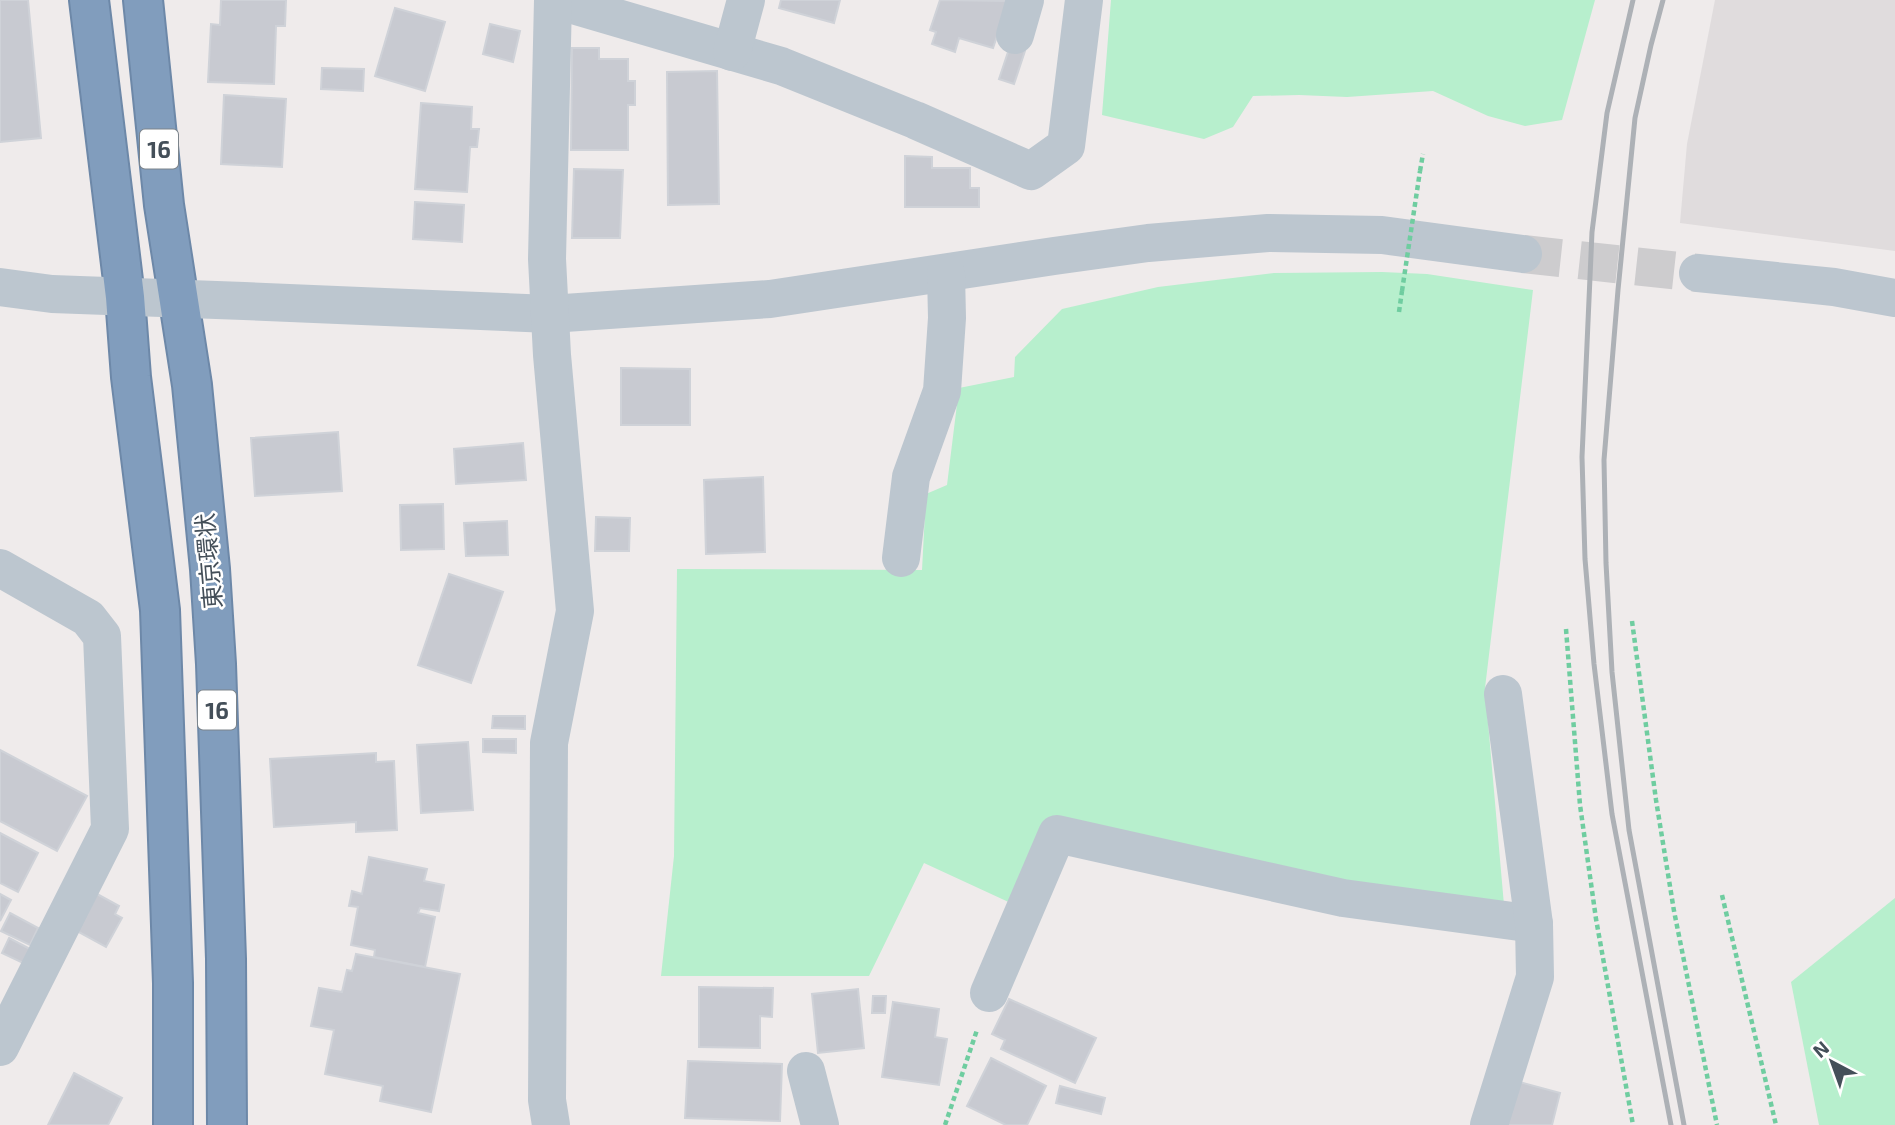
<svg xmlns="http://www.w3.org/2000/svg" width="1895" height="1125" font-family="'Exo 2','Noto Sans JP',sans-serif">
  <rect width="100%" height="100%" fill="#efebeb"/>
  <path fill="#e0dcdd" d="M1715,0H1895V251L1680,223L1687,144Z"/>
  <g fill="#b7efcd">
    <path d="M1111,0H1595L1562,120L1525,126L1488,116L1433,91L1347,97L1299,95L1253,96L1233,127L1204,139L1102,115Z"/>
    <path d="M1382,272L1427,274L1533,290L1485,688L1504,905L1493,912L1052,824L1015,905L924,863L869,976H661L674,856L677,569L922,570L926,494L947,485L959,388L1014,377L1015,357L1062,309L1158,287L1274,273Z"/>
    <path d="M1895,898V1125H1819L1791,982Z"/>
  </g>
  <g fill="#c8cad1" stroke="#cfd2d8" stroke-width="2">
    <path d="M0,0H28L41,138L0,142Z"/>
    <path d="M221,0H286L285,26H276L274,84L208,82L211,24L220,25Z"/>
    <path d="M781,0H840L834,23L779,8Z"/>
    <path d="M940,0L1009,1L993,48L959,38L955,52L932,44L936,32L930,30Z"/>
    <path d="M395,8L445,22L425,91L375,76Z"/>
    <path d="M490,24L520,31L513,62L483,54Z"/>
    <path d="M1010,46L1025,51L1014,84L999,79Z"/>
    <path d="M572,48H599V59H628V81H635V105H628V150H571Z"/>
    <path d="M322,68L364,69L363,91L321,89Z"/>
    <path d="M717,71L719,204L668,205L667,72Z"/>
    <path d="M224,95L286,99L282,167L221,164Z"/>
    <path d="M421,103L472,107L471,129H479L477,147H470L467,192L415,189Z"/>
    <path d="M905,156L932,157V168H970V188H979V207H905Z"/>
    <path d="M574,169L623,170L620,238H572Z"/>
    <path d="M415,202L464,205L462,242L413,239Z"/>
    <path d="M621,368L690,369V425H621Z"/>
    <path d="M338,432L342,491L255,496L251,438Z"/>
    <path d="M523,443L526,480L456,484L454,449Z"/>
    <path d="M763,477L765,552L706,554L704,480Z"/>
    <path d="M443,504L444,549L401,550L400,505Z"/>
    <path d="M596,517L630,518L629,551H595Z"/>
    <path d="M507,521L508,555L466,556L464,523Z"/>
    <path d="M449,574L503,592L471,683L418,665Z"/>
    <path d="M493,716H525V729L492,728Z"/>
    <path d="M483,739H516V753L483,752Z"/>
    <path d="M468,742L473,810L421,813L417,745Z"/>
    <path d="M0,750L87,796L57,851L0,821Z"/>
    <path d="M376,753V762L394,761L397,830L356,832V822L274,827L270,759Z"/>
    <path d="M0,833L38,853L18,892L0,883Z"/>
    <path d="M369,857L427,869L424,881L444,885L439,911L420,908L418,913L435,917L425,967L374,957L375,950L351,945L358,907L349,906L352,891L362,894Z"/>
    <path d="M0,894L11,900L0,921Z"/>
    <path d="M97,894L119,906L115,914L122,918L106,947L77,931Z"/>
    <path d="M10,913L38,928L30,945L1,931Z"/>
    <path d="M9,938L30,949L23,963L2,953Z"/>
    <path d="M356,954L460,974L431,1112L380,1101L383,1086L325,1074L334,1030L311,1026L319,988L342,992L347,970L352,971Z"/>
    <path d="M699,987L773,988L772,1017L760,1016V1048L699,1047Z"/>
    <path d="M858,989L864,1048L818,1053L812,994Z"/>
    <path d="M873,996H886L885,1013H872Z"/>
    <path d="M1009,999L1096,1038L1075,1083L1001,1049L1005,1040L992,1034Z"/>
    <path d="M893,1002L939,1009L935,1037L947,1039L939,1085L882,1077Z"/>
    <path d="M991,1058L1046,1086L1027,1125H1006L967,1106Z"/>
    <path d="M688,1061L782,1064L780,1121L685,1118Z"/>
    <path d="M74,1073L122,1098L108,1125H48Z"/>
    <path d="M1512,1080L1560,1093L1552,1125H1500Z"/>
    <path d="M1060,1086L1105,1098L1101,1114L1056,1103Z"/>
  </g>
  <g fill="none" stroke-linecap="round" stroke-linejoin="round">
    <path stroke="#cdccce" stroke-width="38" stroke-dasharray="38 19" stroke-linecap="butt" d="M1523,254L1698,273"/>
    <defs>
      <g id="highway">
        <path d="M89,0L125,297L131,377L160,610L173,983V1125"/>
        <path d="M143,0L164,205L192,385L210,569L216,664L226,959L227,1125"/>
      </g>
    </defs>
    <use href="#highway" stroke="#6d88a8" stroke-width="42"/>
    <g stroke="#6fcda0" stroke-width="4.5" stroke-dasharray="5 3.5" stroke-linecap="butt">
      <path d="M1420,171L1423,154"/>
      <path d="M1399,312L1402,291"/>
      <path d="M1632,621L1656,800L1674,911L1717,1125"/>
      <path d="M1566,629L1580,805L1596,919L1633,1125"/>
      <path d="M1722,895L1776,1125"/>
      <path d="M945,1125L977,1030"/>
    </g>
    <g stroke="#bcc6cf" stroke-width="38">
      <path d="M556,0L781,66L915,120L1031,171L1066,146L1084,0"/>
      <path d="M1015,35L1025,0"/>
      <path d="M732,52L746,0"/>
      <path d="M1698,273L1834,287L1895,298"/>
      <path d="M0,287L52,294L244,301L550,314L770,299L1054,256L1148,243L1268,233L1382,235L1523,254"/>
      <path d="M901,558L911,477L942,391L947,318L946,273"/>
      <path d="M0,568L88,618L102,636L110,829L0,1047"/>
      <path d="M989,993L1057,834L1343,898L1534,924"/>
      <path d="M806,1071L820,1125"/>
      <path d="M551,1125L547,1100L549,743L575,611L552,355L547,259L553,0"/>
      <path d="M1489,1125L1535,977L1534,924L1503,694"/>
    </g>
    <use href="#highway" stroke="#819dbd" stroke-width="38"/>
    <g stroke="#adb1b6" stroke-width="5">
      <path d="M1633,0L1607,113L1592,232L1582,457L1585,559L1594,664L1612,814L1671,1125"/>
      <path d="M1663,0L1651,45L1635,118L1618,290L1604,460L1606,563L1612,672L1629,830L1684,1125"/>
    </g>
    <path stroke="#6fcda0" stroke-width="4.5" stroke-dasharray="5 3.5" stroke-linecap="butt" d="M1402,291L1420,171"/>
  </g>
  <g text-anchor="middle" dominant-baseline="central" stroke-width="5" stroke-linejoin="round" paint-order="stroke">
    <g fill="#fff" stroke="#7c848b" stroke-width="2">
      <rect x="140" y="129.5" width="38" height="39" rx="5"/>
      <rect x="198" y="690.5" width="38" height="39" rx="5"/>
    </g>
    <g font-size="23" font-weight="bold" fill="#444f59">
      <text x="159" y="149">16</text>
      <text x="217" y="710">16</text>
    </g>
    <g font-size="24" fill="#444f59" stroke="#fff">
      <text transform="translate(208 561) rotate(-95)">東京環状</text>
    </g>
  </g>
  <g transform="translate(1832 1062) rotate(319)" stroke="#ffffff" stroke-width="5" paint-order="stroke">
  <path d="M0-5L12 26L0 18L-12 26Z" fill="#444f59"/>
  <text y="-10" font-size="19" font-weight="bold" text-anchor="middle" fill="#444f59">N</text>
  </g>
</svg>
